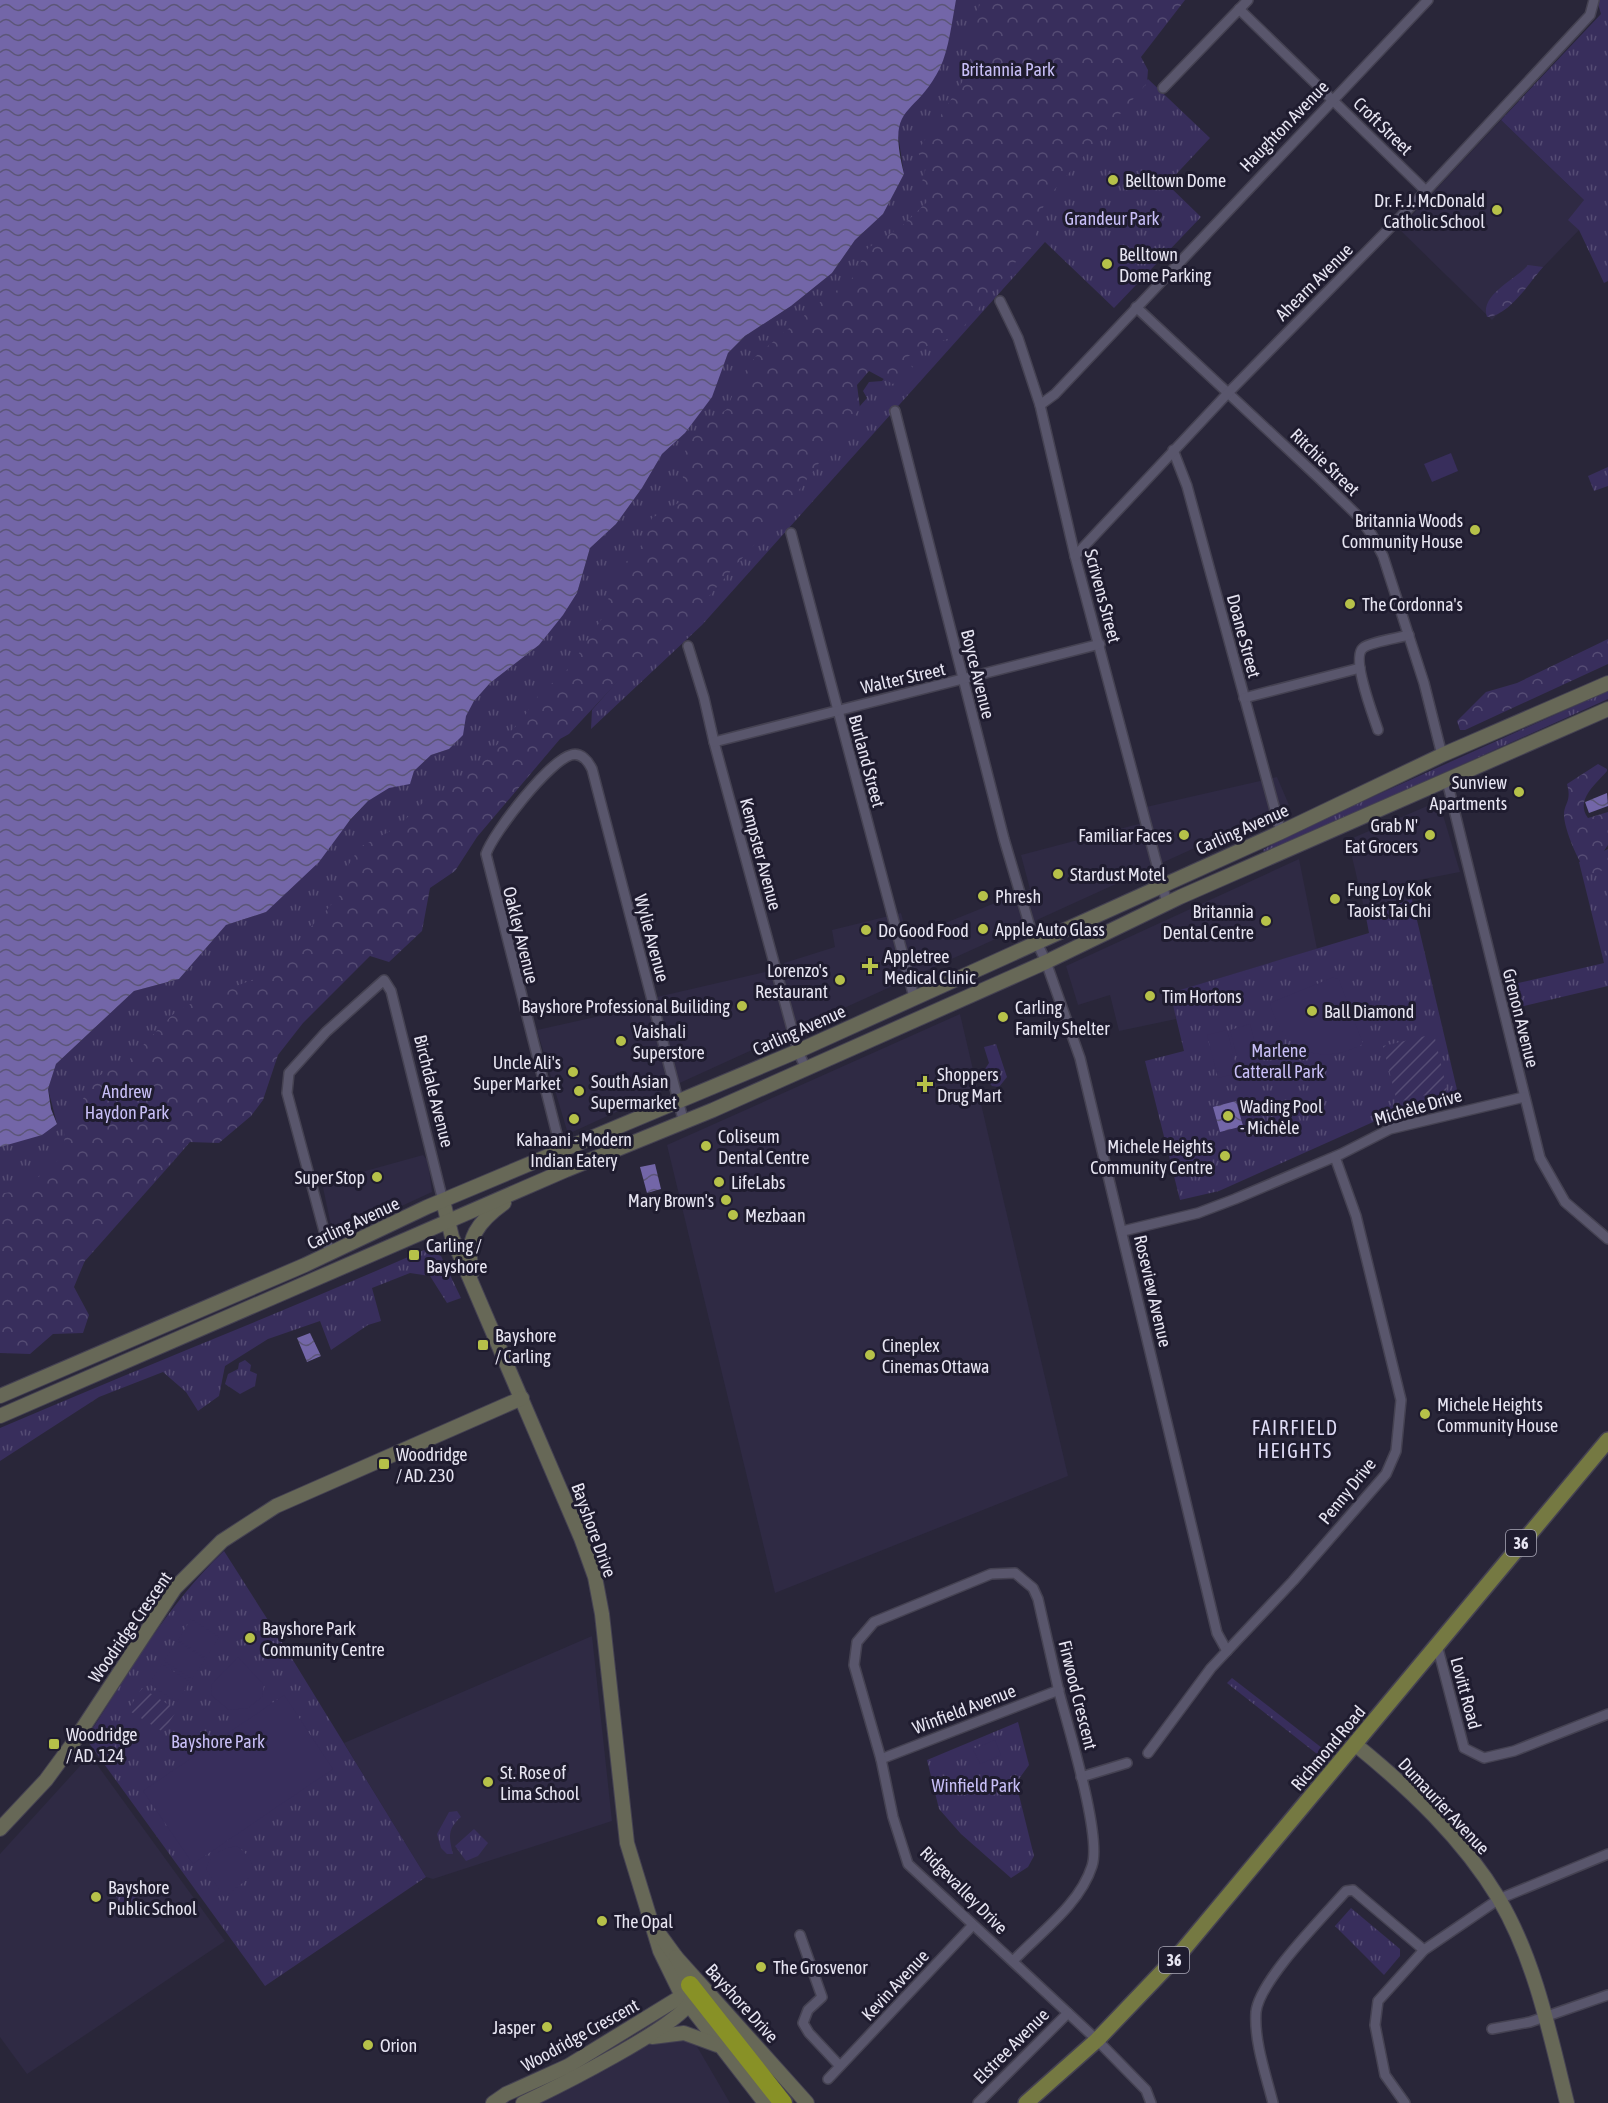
<svg xmlns="http://www.w3.org/2000/svg" width="1608" height="2103" font-family="'Asap Condensed',sans-serif">
  <defs>
    <pattern id="grass-tufts" width="24" height="20" patternUnits="userSpaceOnUse" patternTransform="scale(1.5)"><rect width="24" height="20" fill="#382e5c"/><path d="M3 7l-1-3M5 7V3M7 7l1-3M15 17l-1-3M17 17v-4M19 17l1-3" fill="none" stroke="#554c74"/></pattern>
    <pattern id="forest-crowns" width="20" height="18" patternUnits="userSpaceOnUse" patternTransform="scale(1.5)"><rect width="20" height="18" fill="#382e5c"/><path d="M2 6a3 3 0 1 1 6 0M12 15a3 3 0 1 1 6 0" fill="none" stroke="#554c74"/></pattern>
    <pattern id="garden-furrows" width="10" height="10" patternUnits="userSpaceOnUse" patternTransform="scale(1.5)"><rect width="10" height="10" fill="#382e5c"/><path d="M-1 1l2-2M0 10L10 0M9 11l2-2" fill="none" stroke="#554c74"/></pattern>
    <pattern id="water-waves" width="16" height="10" patternUnits="userSpaceOnUse" patternTransform="scale(1.5)"><rect width="16" height="10" fill="#7366a8"/><path d="M0 5q4-4 8 0t8 0" fill="none" stroke="#5c5678"/></pattern>
  </defs>
  <rect width="100%" height="100%" fill="#292639"/>
  <g fill="#2f2a44">
    <path d="M1501,120L1584,200L1579,230L1492,320L1399,229Z"/>
    <path d="M1277,777L1289,805L568,1134L537,1030L658,1003L657,997L783,968L784,963L835,947L832,930L901,913L908,938L1030,889L1021,855L1150,821L1146,807Z"/>
    <path d="M1432,804L1440,805L1460,872L1408,882L1412,899L1365,912L1348,840Z"/>
    <path d="M1299,859L1317,949L1171,993L1176,1019L1119,1031L1110,995L1078,1005L1066,966Z"/>
    <path d="M960,1014L1068,1476L775,1593L667,1145Z"/>
    <path d="M423,1155L428,1161L432,1192L341,1234L332,1230L322,1183Z"/>
    <path d="M592,1636L612,1821L433,1879L426,1877L344,1743Z"/>
    <path d="M90,1755L225,1941L27,2074L0,2037V1854Z"/>
    <path d="M685,2026L730,2103H537Z"/>
  </g>
  <g fill="url(#grass-tufts)">
    <path d="M956,0H1167L178,1156L77,1270L0,1313V1147L57,1124L48,1089L56,1064L134,991L179,979L226,925L266,912L368,801L388,788L410,783L414,771L431,755L449,749L462,735L465,716L474,701L490,683L539,645L563,614L577,593L590,548L616,524L642,488L662,454L685,433L711,397L728,353L745,336L791,306L832,273L855,240L883,214L904,174L897,128L903,113L926,90L940,67Z"/>
    <path d="M1597,0H1608V281L1604,283L1579,230L1568,220L1584,200L1501,120L1601,14Z"/>
    <path d="M1148,79L1210,138L1167,184L1201,217L1114,308L1045,242L702,625L591,729L592,710L867,398L863,391L869,382L882,381Z"/>
    <path d="M1608,467V486L1594,491L1588,476Z"/>
    <path d="M1608,691V699L1265,853L1263,850L1290,834Z"/>
    <path d="M1608,849V986L1520,1007L1514,984L1604,963L1579,862Z"/>
    <path d="M1412,899L1459,1098L1391,1114L1219,1191L1180,1200L1145,1061L1184,1051L1170,993L1369,933L1365,912Z"/>
    <path d="M996,1044L1007,1077L999,1087L992,1086L984,1077L983,1072L989,1063L984,1047Z"/>
    <path d="M424,1250L441,1256L461,1298L447,1303L430,1276L410,1273L372,1288L381,1321L368,1325L331,1350L320,1321L268,1339L225,1366L219,1396L198,1411L186,1392L163,1372L99,1397L0,1461V1428C141,1367 284,1312 424,1250Z"/>
    <path d="M245,1360L251,1365L250,1371L257,1374L255,1386L240,1394L225,1384L228,1374L238,1369L239,1363Z"/>
    <path d="M224,1551L280,1639L426,1877L265,1986L86,1739C128,1674 167,1605 224,1551Z"/>
    <path d="M1232,1678L1322,1748L1317,1754L1227,1683Z"/>
    <path d="M1018,1722L1029,1765L1016,1783L1034,1856L1028,1867L1011,1878L961,1834L939,1809L927,1760Z"/>
    <path d="M457,1811L461,1817C447,1829 449,1837 453,1854H447L441,1848L437,1834L449,1812Z"/>
    <path d="M474,1829L488,1843L478,1856L466,1861L455,1846Z"/>
    <path d="M124,1882L138,1901L126,1910L112,1891Z"/>
    <path d="M1351,1908L1400,1949V1956L1384,1975L1335,1926Z"/>
  </g>
  <g fill="url(#forest-crowns)">
    <path d="M982,0H1185L1141,57L1148,70L1147,83L1049,196L1035,223L1037,244L1019,258L956,336L919,349L906,358L914,370L893,384L869,371L857,385L860,408L781,514L687,621L635,663L569,734L560,739L477,837L455,871L430,888L422,931L389,962L370,956L303,1023L278,1055L263,1100L251,1116L219,1143L189,1142L91,1246L74,1287L89,1315L83,1333L53,1334L30,1354L0,1353V1193C24,1195 49,1168 65,1153L64,1131L96,1077L127,1062L172,1015L192,1003L268,974L341,894L349,864L360,847L396,828L428,798L459,783L521,721L538,696L570,667L605,614L614,574L619,566L637,555L652,518L680,502L685,492L681,464L691,434L727,409L738,381L756,356L830,294L849,284L868,248L903,225L927,202L922,182L927,164L917,152L968,73L977,11Z"/>
    <path d="M1528,265L1543,267C1529,283 1509,316 1487,317C1479,295 1516,279 1528,265Z"/>
    <path d="M1608,639V664L1465,730H1460L1457,721L1486,692L1517,683Z"/>
    <path d="M1598,764L1607,769V771C1595,785 1575,800 1588,818L1608,812V845L1604,851L1608,859V869L1590,874C1580,868 1564,829 1564,815C1564,803 1572,802 1567,784Z"/>
  </g>
  <g fill="url(#garden-furrows)">
    <path d="M1434,1034L1447,1090L1397,1102L1383,1046Z"/>
    <path d="M142,1688L177,1710L163,1732L128,1710Z"/>
  </g>
  <g fill="#382e5c">
    <path d="M1451,453L1458,471L1432,482L1424,464Z"/>
    <path d="M1334,977L1339,980L1363,1044C1319,1067 1282,1051 1270,1003Z"/>
    <path d="M1250,1024L1261,1067L1241,1072L1230,1030Z"/>
    <path d="M1227,1030L1238,1073L1218,1078L1207,1035Z"/>
    <path d="M191,1619L219,1637L206,1658L178,1640Z"/>
    <path d="M177,1641L205,1659L192,1679L164,1661Z"/>
    <path d="M238,1657L264,1685L262,1697L248,1708L229,1710L211,1695L212,1684Z"/>
    <path d="M162,1664L190,1682L177,1702L149,1684Z"/>
    <path d="M284,1695L333,1769L193,1864L143,1791Z"/>
    <path d="M995,1740L1001,1755L980,1764L973,1749Z"/>
    <path d="M237,1846C247,1854 254,1861 253,1875L224,1897L206,1869C211,1853 221,1849 237,1846Z"/>
  </g>
  <g fill="url(#water-waves)">
    <path d="M0,0H956C952,21 949,49 940,68C914,120 886,101 904,174L883,214L855,240L832,273L791,306L745,336L728,353L712,397L685,433L662,454L642,488L616,524L590,548L577,593L563,615L539,645L490,683L474,701L466,716L463,735L449,749L431,755L414,771L410,784L389,788L368,801L350,820L319,862L266,912L226,925L179,979L134,991L56,1064L48,1089L51,1109L57,1124L42,1135L0,1147Z"/>
    <path d="M1607,793L1608,806L1589,813L1585,802Z"/>
    <path d="M1236,1101L1243,1126L1220,1132L1213,1107Z"/>
    <path d="M655,1164L661,1189L647,1193L640,1167Z"/>
    <path d="M310,1333L321,1356L307,1362L297,1338Z"/>
  </g>
  <g fill="none" stroke-linecap="round" stroke-linejoin="round">
    <defs>
      <g id="street">
        <path d="M1239,9L1426,191"/>
        <path d="M1163,88L1248,0"/>
        <path d="M1000,301L1018,338L1040,405L1075,556L1167,903"/>
        <path d="M1136,307L1320,479L1358,516L1372,535L1383,556L1424,683L1442,755"/>
        <path d="M1040,405L1055,394L1428,0"/>
        <path d="M895,411L1004,839L1030,927L1046,962L1080,1058L1217,1633L1227,1651"/>
        <path d="M1173,450L1187,486L1281,832"/>
        <path d="M791,533L914,997"/>
        <path d="M1075,556L1228,393L1426,191L1590,15L1594,0"/>
        <path d="M688,646L704,698L714,742L798,1051L806,1069"/>
        <path d="M1244,698L1360,668"/>
        <path d="M1378,730C1373,715 1351,658 1363,648C1370,642 1398,638 1409,635"/>
        <path d="M714,742L1100,644"/>
        <path d="M1447,781L1540,1158L1565,1202L1608,1239"/>
        <path d="M566,1170L486,854C493,833 549,761 571,755C581,752 588,761 592,769L684,1123"/>
        <path d="M1123,1231L1198,1213L1235,1199L1341,1154L1390,1129L1524,1097"/>
        <path d="M330,1253L287,1093L289,1073L326,1032L384,980L391,991L443,1201"/>
        <path d="M1437,1645L1464,1748L1484,1758L1514,1751L1608,1714"/>
        <path d="M1148,1753L1211,1668L1293,1581L1386,1474L1396,1451L1401,1400L1356,1216L1335,1157"/>
        <path d="M881,1759L1059,1690"/>
        <path d="M1081,1777L1127,1763"/>
        <path d="M800,1935L822,1997L808,2010L803,2023L809,2033L839,2065"/>
        <path d="M1014,1960C1041,1932 1080,1904 1092,1866C1102,1836 1068,1727 1059,1692C1052,1661 1045,1630 1038,1599L1033,1588L1015,1573L991,1574L874,1622L857,1642L854,1665L881,1759L893,1817L908,1864L1097,2040L1146,2090L1151,2103"/>
        <path d="M1492,2029L1530,2022L1608,1995"/>
        <path d="M828,2079L972,1926"/>
        <path d="M978,2103L1068,2013"/>
        <path d="M1273,2103C1266,2075 1254,2042 1256,2012C1259,1981 1323,1917 1346,1891L1353,1890L1424,1950"/>
        <path d="M1405,2103L1385,2075L1375,2025L1378,2001L1424,1950L1499,1899L1608,1854"/>
      </g>
      <g id="secondary">
        <path d="M443,1201L452,1237L581,1538L595,1577L602,1614L627,1843L660,1951L682,1996L765,2103"/>
        <path d="M472,1272C464,1239 479,1221 504,1203"/>
        <path d="M0,1396L305,1265L427,1207L798,1051L1281,832L1442,755L1608,683"/>
        <path d="M0,1416L566,1170L713,1110L1046,962L1180,897L1608,709"/>
        <path d="M1356,1745C1410,1789 1463,1839 1499,1899C1535,1960 1550,2034 1567,2103"/>
        <path d="M0,1829L46,1780L71,1746L175,1588L222,1541L276,1506L522,1398"/>
        <path d="M657,1931L676,1957L807,2103"/>
        <path d="M652,2037L684,2033L717,2045"/>
        <path d="M493,2103L506,2094L568,2066L682,1996"/>
        <path d="M523,2103C551,2090 684,2024 691,2000C695,1986 682,1969 676,1957"/>
      </g>
      <path id="primary" d="M1026,2103L1097,2040L1183,1950L1608,1440"/>
      <path id="highway" d="M690,1985L783,2103"/>
    </defs>
    <use href="#street" stroke="#454252" stroke-width="12"/>
    <use href="#secondary" stroke="#454252" stroke-width="16"/>
    <use href="#primary" stroke="#454252" stroke-width="18"/>
    <use href="#highway" stroke="#454252" stroke-width="21"/>
    <use href="#street" stroke="#59566c" stroke-width="9"/>
    <use href="#secondary" stroke="#676857" stroke-width="14"/>
    <use href="#primary" stroke="#757942" stroke-width="15"/>
    <use href="#highway" stroke="#889126" stroke-width="18"/>
  </g>
  <g fill="#b6c149" stroke="#1f1c2f" stroke-width="2">
    <circle cx="1113" cy="180" r="6"/>
    <circle cx="1497" cy="210" r="6"/>
    <circle cx="1107" cy="264" r="6"/>
    <circle cx="1475" cy="530" r="6"/>
    <circle cx="1350" cy="604" r="6"/>
    <circle cx="1519" cy="792" r="6"/>
    <circle cx="1184" cy="835" r="6"/>
    <circle cx="1430" cy="835" r="6"/>
    <circle cx="1058" cy="874" r="6"/>
    <circle cx="983" cy="896" r="6"/>
    <circle cx="1335" cy="899" r="6"/>
    <circle cx="1266" cy="921" r="6"/>
    <circle cx="983" cy="929" r="6"/>
    <circle cx="866" cy="930" r="6"/>
    <path d="M867 957h6v6h6v6h-6v6h-6v-6h-6v-6h6z"/>
    <circle cx="840" cy="980" r="6"/>
    <circle cx="1150" cy="996" r="6"/>
    <circle cx="742" cy="1006" r="6"/>
    <circle cx="1312" cy="1011" r="6"/>
    <circle cx="1003" cy="1017" r="6"/>
    <circle cx="621" cy="1041" r="6"/>
    <circle cx="573" cy="1072" r="6"/>
    <path d="M922 1075h6v6h6v6h-6v6h-6v-6h-6v-6h6z"/>
    <circle cx="579" cy="1091" r="6"/>
    <circle cx="1228" cy="1116" r="6"/>
    <circle cx="574" cy="1119" r="6"/>
    <circle cx="706" cy="1146" r="6"/>
    <circle cx="1225" cy="1156" r="6"/>
    <circle cx="377" cy="1177" r="6"/>
    <circle cx="719" cy="1182" r="6"/>
    <circle cx="726" cy="1200" r="6"/>
    <circle cx="733" cy="1215" r="6"/>
    <rect x="408" y="1249" width="12" height="12" rx="3"/>
    <rect x="477" y="1339" width="12" height="12" rx="3"/>
    <circle cx="870" cy="1355" r="6"/>
    <circle cx="1425" cy="1414" r="6"/>
    <rect x="378" y="1458" width="12" height="12" rx="3"/>
    <circle cx="250" cy="1638" r="6"/>
    <rect x="48" y="1738" width="12" height="12" rx="3"/>
    <circle cx="488" cy="1782" r="6"/>
    <circle cx="96" cy="1897" r="6"/>
    <circle cx="602" cy="1921" r="6"/>
    <circle cx="761" cy="1967" r="6"/>
    <circle cx="547" cy="2027" r="6"/>
    <circle cx="368" cy="2045" r="6"/>
  </g>
  <g text-anchor="middle" dominant-baseline="central" stroke-width="6" stroke-linejoin="round" paint-order="stroke">
    <g fill="#1f1c2f" stroke="#aba9b8" stroke-width="1.5">
      <rect x="1506" y="1530" width="30" height="26" rx="4.5"/>
      <rect x="1159" y="1947" width="30" height="26" rx="4.5"/>
    </g>
    <g font-size="16" font-weight="bold" fill="#e7e5f2">
      <text x="1521" y="1543">36</text>
      <text x="1174" y="1960">36</text>
    </g>
    <g font-size="18" fill="#c8bff7" stroke="#1f1c2f">
      <text x="1008" y="69">Britannia Park</text>
      <text x="1112" y="218">Grandeur Park</text>
      <text x="1279" y="1050">Marlene<tspan x="1279" dy="21">Catterall Park</tspan></text>
      <text x="127" y="1091">Andrew<tspan x="127" dy="21">Haydon Park</tspan></text>
      <text x="218" y="1741">Bayshore Park</text>
      <text x="976" y="1785">Winfield Park</text>
    </g>
    <g font-size="18" fill="#e7e5f2" stroke="#1f1c2f">
      <text transform="translate(1284 126) rotate(-46)">Haughton Avenue</text>
      <text transform="translate(1383 126) rotate(44)">Croft Street</text>
      <text transform="translate(1314 282) rotate(-45)">Ahearn Avenue</text>
      <text transform="translate(1325 462) rotate(44)">Ritchie Street</text>
      <text transform="translate(1103 596) rotate(75)">Scrivens Street</text>
      <text transform="translate(1244 636) rotate(75)">Doane Street</text>
      <text transform="translate(978 674) rotate(76)">Boyce Avenue</text>
      <text transform="translate(903 678) rotate(-13)">Walter Street</text>
      <text transform="translate(867 761) rotate(75)">Burland Street</text>
      <text transform="translate(1242 829) rotate(-24)">Carling Avenue</text>
      <text transform="translate(761 854) rotate(75)">Kempster Avenue</text>
      <text transform="translate(521 935) rotate(76)">Oakley Avenue</text>
      <text transform="translate(652 938) rotate(75)">Wylie Avenue</text>
      <text transform="translate(1521 1018) rotate(76)">Grenon Avenue</text>
      <text transform="translate(799 1030) rotate(-24)">Carling Avenue</text>
      <text transform="translate(434 1091) rotate(76)">Birchdale Avenue</text>
      <text transform="translate(1418 1107) rotate(-16)">Michèle Drive</text>
      <text transform="translate(353 1223) rotate(-25)">Carling Avenue</text>
      <text transform="translate(1153 1291) rotate(77)">Roseview Avenue</text>
      <text transform="translate(1347 1491) rotate(-51)">Penny Drive</text>
      <text transform="translate(594 1530) rotate(70)">Bayshore Drive</text>
      <text transform="translate(130 1627) rotate(-55)">Woodridge Crescent</text>
      <text transform="translate(1466 1693) rotate(75)">Lovitt Road</text>
      <text transform="translate(1078 1695) rotate(76)">Firwood Crescent</text>
      <text transform="translate(964 1709) rotate(-21)">Winfield Avenue</text>
      <text transform="translate(1328 1748) rotate(-50)">Richmond Road</text>
      <text transform="translate(1444 1806) rotate(47)">Dumaurier Avenue</text>
      <text transform="translate(964 1890) rotate(45)">Ridgevalley Drive</text>
      <text transform="translate(895 1985) rotate(-47)">Kevin Avenue</text>
      <text transform="translate(742 2003) rotate(48)">Bayshore Drive</text>
      <text transform="translate(580 2035) rotate(-29)">Woodridge Crescent</text>
      <text transform="translate(1011 2046) rotate(-45)">Elstree Avenue</text>
    </g>
    <g font-size="18" fill="#e7e5f2" stroke="#1f1c2f" text-anchor="start">
      <text x="1125" y="180">Belltown Dome</text>
      <text x="1485" y="200" text-anchor="end">Dr. F. J. McDonald<tspan x="1485" dy="21">Catholic School</tspan></text>
      <text x="1119" y="254">Belltown<tspan x="1119" dy="21">Dome Parking</tspan></text>
      <text x="1463" y="520" text-anchor="end">Britannia Woods<tspan x="1463" dy="21">Community House</tspan></text>
      <text x="1362" y="604">The Cordonna's</text>
      <text x="1507" y="782" text-anchor="end">Sunview<tspan x="1507" dy="21">Apartments</tspan></text>
      <text x="1418" y="825" text-anchor="end">Grab N'<tspan x="1418" dy="21">Eat Grocers</tspan></text>
      <text x="1172" y="835" text-anchor="end">Familiar Faces</text>
      <text x="1070" y="874">Stardust Motel</text>
      <text x="1347" y="889">Fung Loy Kok<tspan x="1347" dy="21">Taoist Tai Chi</tspan></text>
      <text x="995" y="896">Phresh</text>
      <text x="1254" y="911" text-anchor="end">Britannia<tspan x="1254" dy="21">Dental Centre</tspan></text>
      <text x="995" y="929">Apple Auto Glass</text>
      <text x="878" y="930">Do Good Food</text>
      <text x="884" y="956">Appletree<tspan x="884" dy="21">Medical Clinic</tspan></text>
      <text x="828" y="970" text-anchor="end">Lorenzo's<tspan x="828" dy="21">Restaurant</tspan></text>
      <text x="1162" y="996">Tim Hortons</text>
      <text x="730" y="1006" text-anchor="end">Bayshore Professional Builiding</text>
      <text x="1015" y="1007">Carling<tspan x="1015" dy="21">Family Shelter</tspan></text>
      <text x="1324" y="1011">Ball Diamond</text>
      <text x="633" y="1031">Vaishali<tspan x="633" dy="21">Superstore</tspan></text>
      <text x="561" y="1062" text-anchor="end">Uncle Ali's<tspan x="561" dy="21">Super Market</tspan></text>
      <text x="937" y="1074">Shoppers<tspan x="937" dy="21">Drug Mart</tspan></text>
      <text x="591" y="1081">South Asian<tspan x="591" dy="21">Supermarket</tspan></text>
      <text x="1240" y="1106">Wading Pool<tspan x="1240" dy="21">- Michèle</tspan></text>
      <text x="718" y="1136">Coliseum<tspan x="718" dy="21">Dental Centre</tspan></text>
      <text x="574" y="1139" text-anchor="middle">Kahaani - Modern<tspan x="574" dy="21">Indian Eatery</tspan></text>
      <text x="1213" y="1146" text-anchor="end">Michele Heights<tspan x="1213" dy="21">Community Centre</tspan></text>
      <text x="365" y="1177" text-anchor="end">Super Stop</text>
      <text x="731" y="1182">LifeLabs</text>
      <text x="714" y="1200" text-anchor="end">Mary Brown's</text>
      <text x="745" y="1215">Mezbaan</text>
      <text x="426" y="1245">Carling /<tspan x="426" dy="21">Bayshore</tspan></text>
      <text x="495" y="1335">Bayshore<tspan x="495" dy="21">/ Carling</tspan></text>
      <text x="882" y="1345">Cineplex<tspan x="882" dy="21">Cinemas Ottawa</tspan></text>
      <text x="1437" y="1404">Michele Heights<tspan x="1437" dy="21">Community House</tspan></text>
      <text x="396" y="1454">Woodridge<tspan x="396" dy="21">/ AD. 230</tspan></text>
      <text x="262" y="1628">Bayshore Park<tspan x="262" dy="21">Community Centre</tspan></text>
      <text x="66" y="1734">Woodridge<tspan x="66" dy="21">/ AD. 124</tspan></text>
      <text x="500" y="1772">St. Rose of<tspan x="500" dy="21">Lima School</tspan></text>
      <text x="108" y="1887">Bayshore<tspan x="108" dy="21">Public School</tspan></text>
      <text x="614" y="1921">The Opal</text>
      <text x="773" y="1967">The Grosvenor</text>
      <text x="535" y="2027" text-anchor="end">Jasper</text>
      <text x="380" y="2045">Orion</text>
    </g>
    <g font-size="20" letter-spacing="1.5" fill="#dedbf5" stroke="#1f1c2f">
      <text x="1295" y="1427">FAIRFIELD<tspan x="1295" dy="23">HEIGHTS</tspan></text>
    </g>
  </g>
</svg>
